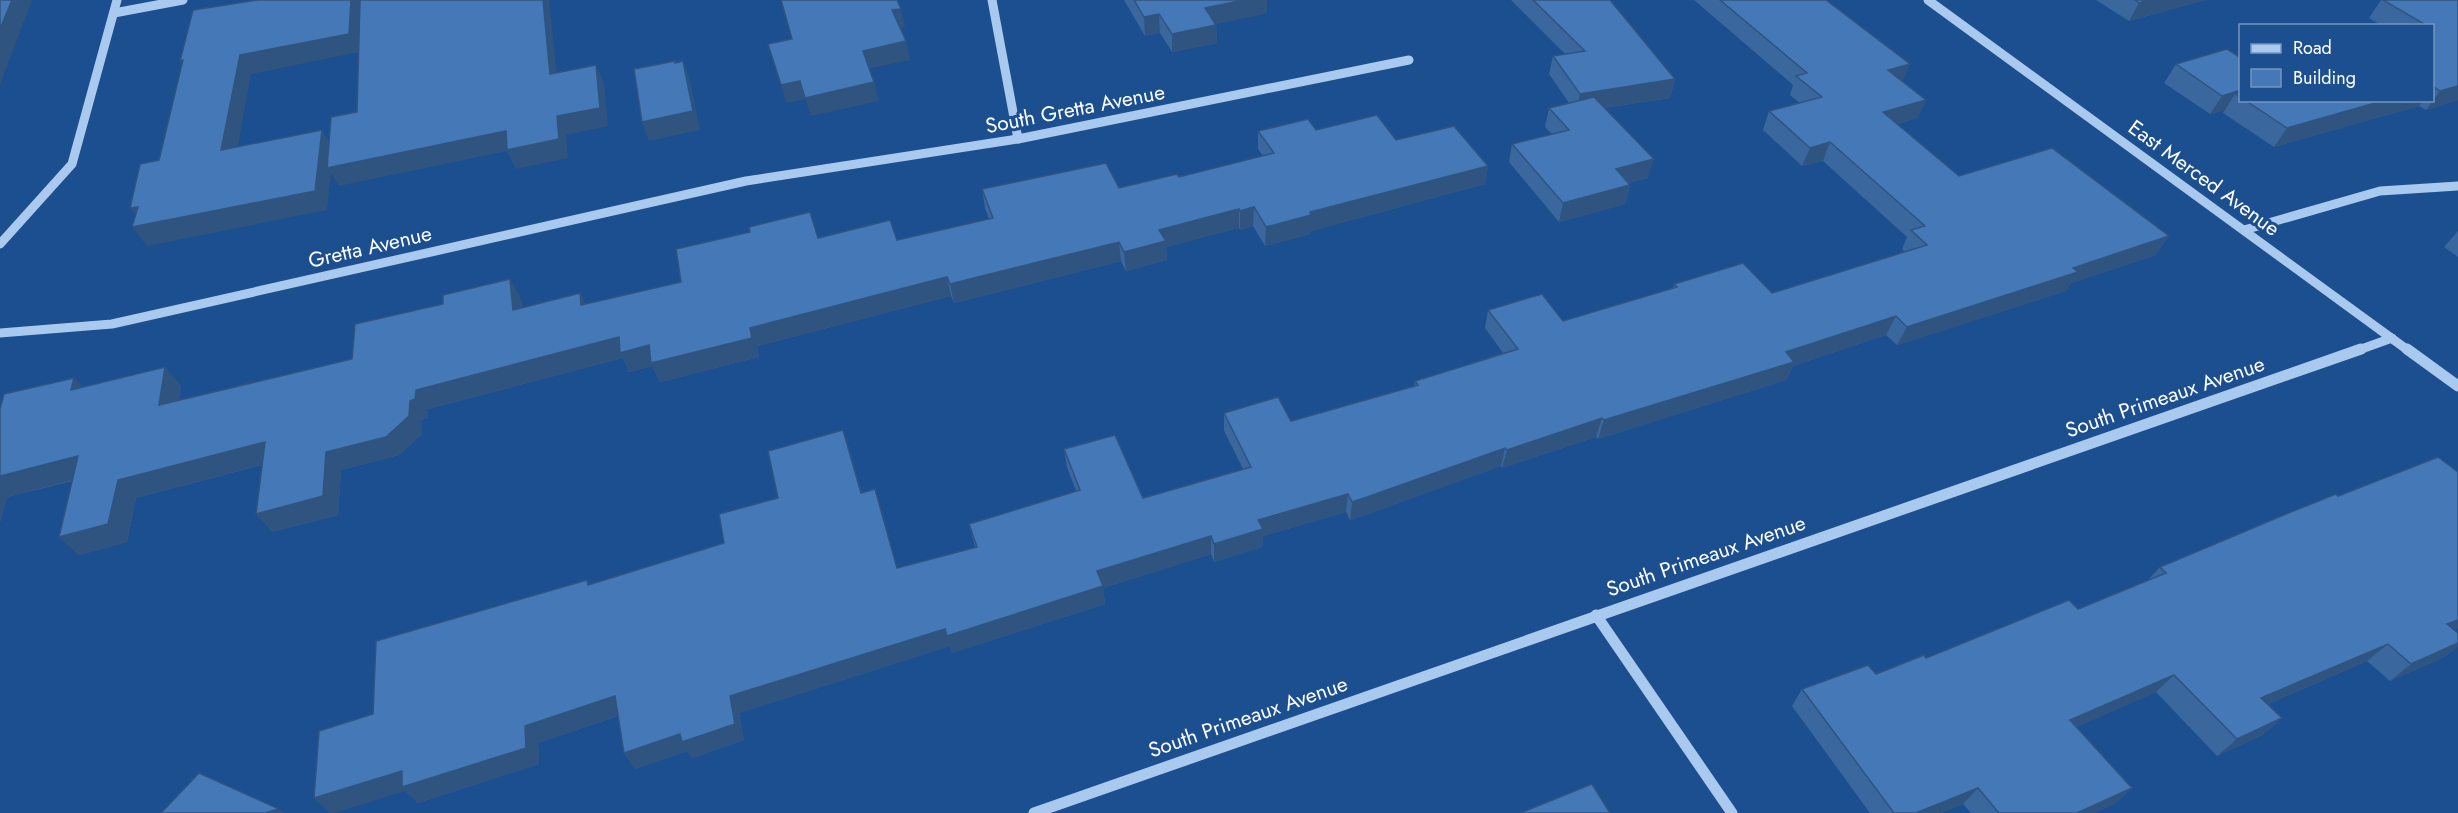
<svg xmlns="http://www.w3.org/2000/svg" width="2458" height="813" font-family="Jost,sans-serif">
  <rect width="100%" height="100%" fill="#1b4f8f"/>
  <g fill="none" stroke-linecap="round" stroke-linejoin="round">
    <g stroke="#a9c9ee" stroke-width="9">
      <path d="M992,0L1018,139"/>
      <path d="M1928,0L2409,351"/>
      <path d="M114,13L183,0"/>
      <path d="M2244,230L2380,191L2458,186"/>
      <path d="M0,244L72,164L117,0"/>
      <path d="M0,333L112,324L746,181L1018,139L1409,60"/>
      <path d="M2356,351L2392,338"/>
    </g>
    <g stroke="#a9c9ee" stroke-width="11">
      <path d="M2407,349L2458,386"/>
      <path d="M1596,615L1732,813"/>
      <path d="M1034,813L2361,349"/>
    </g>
  </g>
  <g fill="#3a679d">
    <path d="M1124,0H1267V13L1216,24L1217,43L1172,52L1160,33L1145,36Z"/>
    <path d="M1511,0H1610L1675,79L1670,98L1604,108L1648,178L1628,183L1630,185L1625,204L1559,222L1509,162L1512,144L1552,134L1545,127L1549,108L1569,103L1549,74L1553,56L1565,54Z"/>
    <path d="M1694,0H1826L1910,64L1902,81L1926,100L1917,118L1897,124L1959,176L2156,255L2071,283L2066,291L1897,345L1886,335L1793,366L1786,380L1598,439L1596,437L1502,468L1501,466L1368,514L1350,520L1346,512L1263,536L1262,547L1214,562L1211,554L1103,588L1105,604L952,653L950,646L739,713L744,740L692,758L687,751L635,769L624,753L618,716L538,743L539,764L418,803L405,791L373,714L587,580L590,585L724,543L778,498L843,430L862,493L881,507L897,568L975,547L969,524L1076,491L1067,467L1064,449L1143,498L1243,469L1224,431V413L1291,421L1414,387L1415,381L1503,353L1485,328L1488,310L1563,321L1673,289L1674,284L1772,293L1905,252L1902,249L1907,237L1823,161L1802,166L1763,130L1769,111L1800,103L1790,95L1793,85Z"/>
    <path d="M2096,0H2205L2129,21Z"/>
    <path d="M2381,0H2458V100L2426,110L2419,106L2274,147L2223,113L2225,110L2210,114L2164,83L2176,64L2241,58V100H2433V26H2382L2369,18Z"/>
    <path d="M1316,130L1396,140L1488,166L1485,184L1311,231L1310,234L1265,246L1253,226L1240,230L1239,228L1166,247L1167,260L1126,271L1121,261L954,303L951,296L757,346L759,357L660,382L652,366L629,372L623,358L428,409V418L422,420V434L399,455L341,470L338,515L272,532L262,465L136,498L127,542L79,555L59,537L72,481L7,497L0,522V409L83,387L165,367L181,386L179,400L352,359L521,298L522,308L580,293L585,304L681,282L818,238L897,240L989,219L985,208L982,189L1119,188L1179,177L1263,156L1258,149V131Z"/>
    <path d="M2458,231V257L2444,247Z"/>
    <path d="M2458,472V628L2454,629L2458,633V646L2444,657L2390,681L2367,661L2268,704L2282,718L2262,735L2217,756L2156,692L2076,727L2132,788L2114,804L2094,813H1971L1963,804L1941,813H1870L1792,706L1802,689L1876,674L2078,609L2148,580L2160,567L2338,496Z"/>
  </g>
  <g fill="#305480">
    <path d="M12,0H32L0,85V29Z"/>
    <path d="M351,0H359L362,6L359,52L251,74L234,168L221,150L240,55Z"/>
    <path d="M543,0H549L559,93L550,74Z"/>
    <path d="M1244,0H1267V13L1205,27V8Z"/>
    <path d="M2148,0H2205L2129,21L2139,3Z"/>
    <path d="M901,9L905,27L896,29L892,10Z"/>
    <path d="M1159,14L1160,33L1145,36L1144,17Z"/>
    <path d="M1216,25L1217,43L1172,52V34Z"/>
    <path d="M906,41L910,60L867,69L863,51Z"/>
    <path d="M683,61L690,80L700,130L649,141L642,122Z"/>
    <path d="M1910,64L1902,82L1888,70Z"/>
    <path d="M596,65L604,83L608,126L566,135L568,158L516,169L507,151L339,186L331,173L327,210L147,246L132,227L143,225L130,208L322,130L333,149L557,116Z"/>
    <path d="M1675,79L1670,98L1576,112L1580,94Z"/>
    <path d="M800,81L805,99L786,103L781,85Z"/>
    <path d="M874,82L879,101L811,116L805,98Z"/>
    <path d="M2458,86V100L2426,110L2440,91Z"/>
    <path d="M2241,90V98L2235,94L2225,110L2210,114L2222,96Z"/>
    <path d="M1926,100L1917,118L1875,130L1883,112Z"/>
    <path d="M2386,100H2423L2419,106L2274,147L2287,128Z"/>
    <path d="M1830,142L1823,161L1802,166L1810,148Z"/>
    <path d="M1654,159L1648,178L1611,187L1616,169Z"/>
    <path d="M1488,166L1485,184L1311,231L1310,234L1265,246L1266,227L1310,212Z"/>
    <path d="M1630,185L1625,204L1559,222L1563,203Z"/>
    <path d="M1254,207L1253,226L1240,230V211Z"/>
    <path d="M1239,209V228L1166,247L1167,260L1126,271L1124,252L1159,230Z"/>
    <path d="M2169,236L2156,255L2071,283L2066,291L1897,345L1907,327L2073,268Z"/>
    <path d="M1119,242L1121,261L954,303L950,284Z"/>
    <path d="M947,277L951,296L757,346L759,357L660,382L652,366L629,372L623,358L428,409V418L422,420V434L399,455L341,470L338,515L272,532L256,514L326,452L410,401L416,390L619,337L649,345L750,328Z"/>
    <path d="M510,279L521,298L524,329L513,310Z"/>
    <path d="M580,293L589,312L581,305Z"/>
    <path d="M1896,316L1886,335L1793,366L1786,380L1598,439L1604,420L1786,352Z"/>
    <path d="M165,367L181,386L175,423L159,405Z"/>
    <path d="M74,378L92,396L71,390Z"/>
    <path d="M1602,418L1596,437L1502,468L1507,450Z"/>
    <path d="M843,430L849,448L867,511L861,493Z"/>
    <path d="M265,442L280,460L136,498L127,542L79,555L59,537L118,480Z"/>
    <path d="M1505,448L1501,466L1368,514L1350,520L1352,502Z"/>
    <path d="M78,456L96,474L7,497L0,522V476Z"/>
    <path d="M875,489L881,507L902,586L897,568Z"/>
    <path d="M1348,494L1346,512L1263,536L1262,547L1214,562V544L1258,520Z"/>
    <path d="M1211,536V554L1103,588L1105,604L952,653L947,636L1097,571Z"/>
    <path d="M2458,620V628L2426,642L2447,624Z"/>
    <path d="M945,629L950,646L739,713L744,740L692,758L687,751L635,769L624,753L730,696Z"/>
    <path d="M2458,643V646L2444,657L2390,681L2411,664Z"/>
    <path d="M2388,644L2367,661L2242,715L2261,698Z"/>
    <path d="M2174,675L2156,692L2054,737L2070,720Z"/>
    <path d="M615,696L626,713L538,743L539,764L418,803L405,791L334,813H330L314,798L402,771L525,726Z"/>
    <path d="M2282,718L2262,735L2217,756L2237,739Z"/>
    <path d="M1978,788L1963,804L1941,813H1916Z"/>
    <path d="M2132,788L2114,804L2094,813H2077Z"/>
    <path d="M279,809L285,813H265Z"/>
  </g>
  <g fill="#4478b7" stroke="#305480" stroke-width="1.5">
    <path d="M0,0H12L0,29Z"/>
    <path d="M258,0H351L349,34L240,55L221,150L322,130L315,191L132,227L138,207L130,208L140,164L159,160L183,60L180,61L193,10Z"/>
    <path d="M360,0H543L550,74L596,65L600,108L557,116L559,139L507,150L506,131L327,168L331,117L357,112Z"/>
    <path d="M781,0H897L901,9L892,10L906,41L863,51L874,82L805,98L800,81L781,85L768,44L792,39Z"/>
    <path d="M1134,0H1244L1205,8L1216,25L1172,34L1159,14L1144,17Z"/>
    <path d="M1533,0H1610L1675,79L1580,94L1553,56L1585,51Z"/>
    <path d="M1720,0H1826L1910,64L1888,70L1926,100L1883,112L1959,176L2052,148L2169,236L2073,268L2078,272L1907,327L1896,316L1786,352L1794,362L1604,420L1602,418L1507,450L1505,448L1370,496L1352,502L1348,494L1258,520L1263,529L1214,544L1211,536L1097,571L1103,586L947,636L945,629L730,696L735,724L682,742L680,734L624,753L615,696L525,726L526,748L402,787V771L314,798L319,731L373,714L376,641L587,580L588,585L724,543L719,514L778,498L768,451L843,430L861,493L875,489L897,568L977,547L969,524L1080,490L1064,449L1115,435L1143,498L1251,467L1224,413L1278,397L1291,421L1418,385L1415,381L1518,349L1488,310L1542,294L1563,321L1677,287L1674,284L1743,263L1772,293L1927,245L1911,230L1925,226L1830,142L1810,148L1769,111L1822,97L1796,76L1807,73Z"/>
    <path d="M2135,0H2148L2139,3Z"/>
    <path d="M2383,0H2458V86L2440,91L2434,87H2433V26H2423L2426,25Z"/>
    <path d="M2227,49L2241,58V90L2222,96L2176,64Z"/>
    <path d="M675,61V63L683,61L693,111L642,122L634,69Z"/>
    <path d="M2241,93V98L2235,94Z"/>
    <path d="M1594,97L1654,159L1616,169L1630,185L1563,203L1512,144L1569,130L1549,108Z"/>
    <path d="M2245,100H2386L2287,128Z"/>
    <path d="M1377,115L1396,140L1454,126L1488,166L1310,212L1311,215L1266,227L1254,207L1240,211L1239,209L1159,230L1166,241L1124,252L1119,242L950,284L947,277L750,328L752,338L651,363L649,345L620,353L619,337L416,390L415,399L410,401L409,416L386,437L326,452L323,496L256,514L265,442L118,480L108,524L59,537L78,456L0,476V409L4,394L74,378L71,390L165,367L159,405L352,359L355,324L443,304V295L510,279L513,310L580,293L581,305L681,282L676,249L750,232L749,227L810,212L818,238L890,220L897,240L993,218L982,189L1106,163L1119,188L1177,174L1179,177L1274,153L1258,131L1308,119L1316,130Z"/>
    <path d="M2438,457L2458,472V620L2447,624L2458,633V643L2411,664L2388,644L2261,698L2282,718L2237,739L2174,675L2070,720L2132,788L2077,813H1999L1978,788L1916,813H1894L1802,689L1868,665L1876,674L1924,655L1926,658L2069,600L2078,609L2166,573L2160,567L2286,514L2336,494L2338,496Z"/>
    <path d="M199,773L279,809L265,813H161Z"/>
    <path d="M1592,784L1610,813H1520Z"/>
  </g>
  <g text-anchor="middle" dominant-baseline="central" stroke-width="6" stroke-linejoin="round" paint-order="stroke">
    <g font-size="21" fill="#fff" stroke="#1b4f8f">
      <text transform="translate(1075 109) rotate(-11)">South Gretta Avenue</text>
      <text transform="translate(2204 178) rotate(36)">East Merced Avenue</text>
      <text transform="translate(370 247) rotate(-13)">Gretta Avenue</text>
      <text transform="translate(2165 397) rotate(-19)">South Primeaux Avenue</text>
      <text transform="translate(1706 556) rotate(-19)">South Primeaux Avenue</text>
      <text transform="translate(1248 717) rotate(-19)">South Primeaux Avenue</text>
    </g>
  </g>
  <rect x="2239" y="24" width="195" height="78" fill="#1b4f8f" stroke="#7695bc" stroke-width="1.5"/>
  <rect x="2251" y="44" width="30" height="9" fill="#a9c9ee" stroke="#7695bc" stroke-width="1.5"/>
  <text x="2293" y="54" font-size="18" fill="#ffffff">Road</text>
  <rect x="2251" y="69" width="30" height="18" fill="#4478b7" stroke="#7695bc" stroke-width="1.5"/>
  <text x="2293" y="84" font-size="18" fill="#ffffff">Building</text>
</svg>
